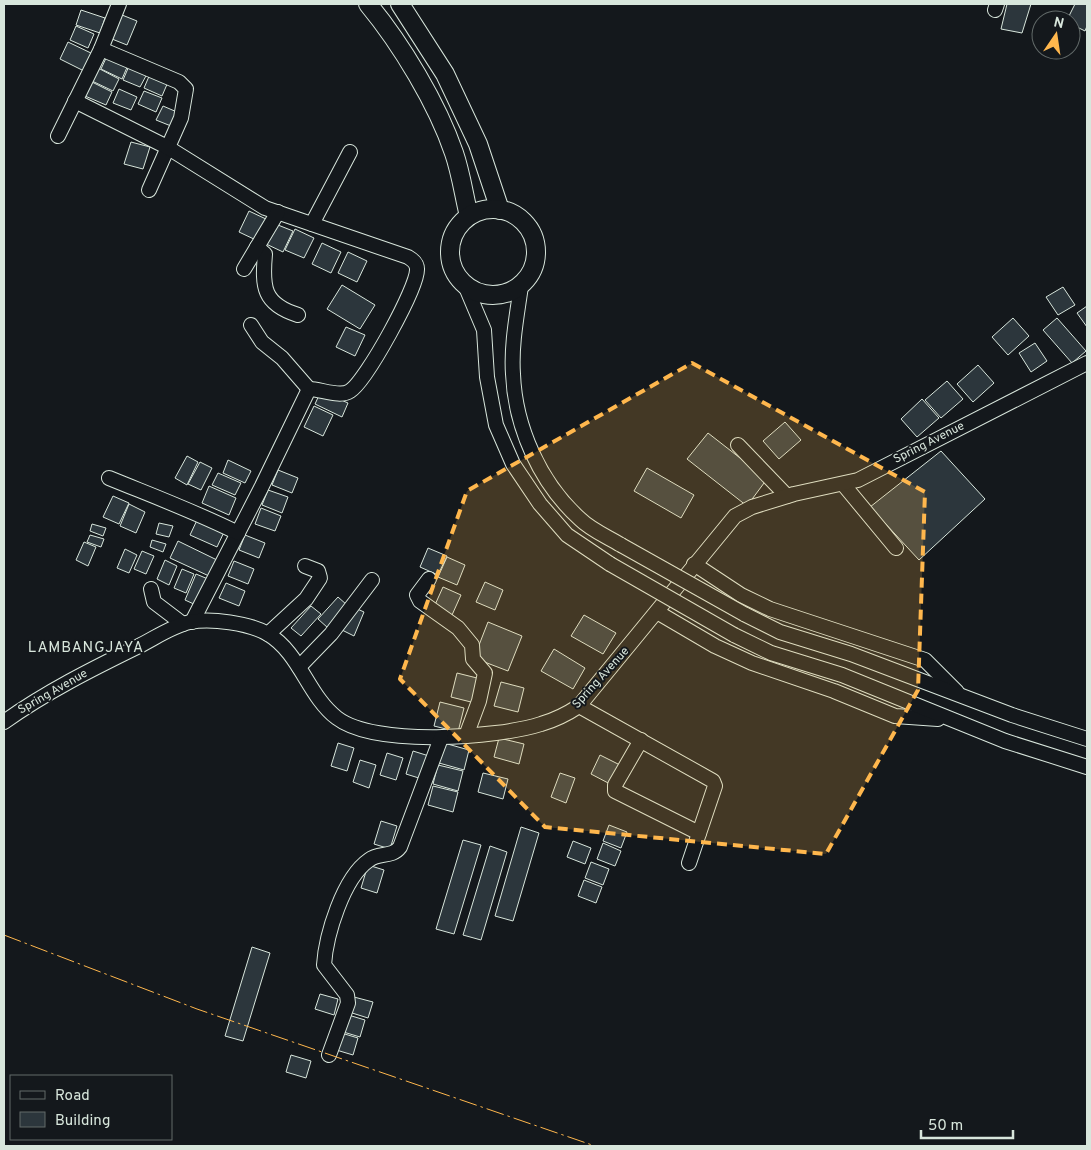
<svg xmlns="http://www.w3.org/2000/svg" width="1091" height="1150" font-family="Overpass,sans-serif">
  <rect width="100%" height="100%" fill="#14181c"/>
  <g fill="#2c363c" stroke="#d8e6dc">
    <path d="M1007,4H1031L1022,33L1001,29Z"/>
    <path d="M1075,4H1087V26L1085,31L1071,24V20H1067Z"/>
    <path d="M81,10L105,18L100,33L76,25Z"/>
    <path d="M122,15L137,21L127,45L112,39Z"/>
    <path d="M76,26L94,34L88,48L70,40Z"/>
    <path d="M1071,26L1077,29L1071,42Z"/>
    <path d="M68,42L93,54L84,71L60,59Z"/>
    <path d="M107,56L128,65L122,79L101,69Z"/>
    <path d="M129,66L147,74L140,87L123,80Z"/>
    <path d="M98,68L119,79L113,91L92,81Z"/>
    <path d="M150,74L168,82L162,96L144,88Z"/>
    <path d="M92,82L112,92L106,105L85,96Z"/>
    <path d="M119,89L137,97L131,110L113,103Z"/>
    <path d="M144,91L162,98L156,112L138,104Z"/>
    <path d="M163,106L177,112L171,126L156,120Z"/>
    <path d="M131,142L150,147L143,169L124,164Z"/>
    <path d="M249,211L268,220L258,241L239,232Z"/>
    <path d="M273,223L293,231L283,252L264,243Z"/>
    <path d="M295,229L314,238L304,258L285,250Z"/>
    <path d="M322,243L341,252L331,273L312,264Z"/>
    <path d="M348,252L367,261L357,282L338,273Z"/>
    <path d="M342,285L375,305L360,329L327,309Z"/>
    <path d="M1063,287L1075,305L1058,315L1046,297Z"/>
    <path d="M1087,306V327L1077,313Z"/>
    <path d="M1013,318L1029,336L1008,355L992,337Z"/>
    <path d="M1057,318L1086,351L1072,363L1043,330Z"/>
    <path d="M346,327L365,335L355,356L336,347Z"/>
    <path d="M1035,343L1047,361L1031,372L1019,353Z"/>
    <path d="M978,365L994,383L973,402L957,384Z"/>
    <path d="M947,381L963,399L941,418L925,400Z"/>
    <path d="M321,391L348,403L342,417L315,404Z"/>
    <path d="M922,399L939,418L917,437L901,419Z"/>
    <path d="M314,406L333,415L323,436L304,427Z"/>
    <path d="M785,422L801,440L779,459L763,441Z"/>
    <path d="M708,433L767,479L747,506L687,459Z"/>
    <path d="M941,451L985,499L919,560L870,507Z"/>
    <path d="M187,456L198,462L187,485L175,478Z"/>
    <path d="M228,460L251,471L245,483L223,473Z"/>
    <path d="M200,462L212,468L201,490L188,484Z"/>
    <path d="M647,468L694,495L681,518L634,491Z"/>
    <path d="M278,470L298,478L292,493L272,485Z"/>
    <path d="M218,473L241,483L235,495L212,485Z"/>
    <path d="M209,486L236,498L229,515L202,503Z"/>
    <path d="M268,490L288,497L282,513L262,505Z"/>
    <path d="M113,496L129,503L119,524L103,517Z"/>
    <path d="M129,504L145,512L136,533L120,526Z"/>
    <path d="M261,508L281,516L275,531L255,524Z"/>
    <path d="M198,518L225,530L217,547L190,535Z"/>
    <path d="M159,523L173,526L169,537L156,534Z"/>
    <path d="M92,524L106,528L103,536L90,531Z"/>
    <path d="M90,535L104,539L101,547L87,542Z"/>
    <path d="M245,535L265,543L259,558L239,550Z"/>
    <path d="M152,540L166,544L163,552L150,547Z"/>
    <path d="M178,541L217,560L209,576L170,558Z"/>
    <path d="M84,542L96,547L88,566L76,560Z"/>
    <path d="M428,548L447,556L438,575L420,567Z"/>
    <path d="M125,549L137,555L129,573L117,568Z"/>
    <path d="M142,551L154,556L146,574L134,569Z"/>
    <path d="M447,557L465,565L457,585L438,577Z"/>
    <path d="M165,560L177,566L169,585L157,579Z"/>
    <path d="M234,561L254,569L248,584L228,576Z"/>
    <path d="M182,569L194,574L186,593L174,588Z"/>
    <path d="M196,574L208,579L196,605L185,600Z"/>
    <path d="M485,582L503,590L495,610L476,602Z"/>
    <path d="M226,583L245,591L239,606L219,598Z"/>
    <path d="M443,587L461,595L452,615L434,607Z"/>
    <path d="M338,597L347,605L328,628L318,619Z"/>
    <path d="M311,606L321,614L301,636L291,628Z"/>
    <path d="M353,607L364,612L354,636L342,630Z"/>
    <path d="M584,615L616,633L603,654L571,636Z"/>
    <path d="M488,622L522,636L508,671L474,658Z"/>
    <path d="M554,649L585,668L573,689L541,671Z"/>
    <path d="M457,673L481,679L475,703L451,697Z"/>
    <path d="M501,682L524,688L518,712L494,706Z"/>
    <path d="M440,702L464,708L458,732L434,726Z"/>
    <path d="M499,738L524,744L519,764L494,757Z"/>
    <path d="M338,743L354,748L347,771L331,766Z"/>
    <path d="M444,743L469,750L464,770L439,763Z"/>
    <path d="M413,751L429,756L422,779L406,774Z"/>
    <path d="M387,753L403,758L396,780L380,775Z"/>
    <path d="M600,755L622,766L612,785L591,774Z"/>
    <path d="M360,760L376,765L369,788L353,782Z"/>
    <path d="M438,765L463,771L458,791L433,784Z"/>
    <path d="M483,773L508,779L503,799L478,792Z"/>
    <path d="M560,773L575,778L566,803L551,797Z"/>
    <path d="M433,786L458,792L453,812L428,805Z"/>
    <path d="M381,821L397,826L390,849L374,844Z"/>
    <path d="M609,825L627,832L621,848L603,841Z"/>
    <path d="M521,827L539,833L513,921L495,916Z"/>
    <path d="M463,840L481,845L454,934L436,929Z"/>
    <path d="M573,841L591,848L585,864L567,857Z"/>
    <path d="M603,843L621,851L615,866L597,859Z"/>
    <path d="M490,846L507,852L481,940L463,935Z"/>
    <path d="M591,862L609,869L603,885L585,878Z"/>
    <path d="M368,865L384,870L377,893L361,888Z"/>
    <path d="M584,880L602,887L596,903L578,896Z"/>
    <path d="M252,947L270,953L243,1041L225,1036Z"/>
    <path d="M320,994L338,999L334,1015L315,1009Z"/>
    <path d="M354,997L373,1002L368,1018L349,1012Z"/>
    <path d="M345,1014L365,1020L360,1037L340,1031Z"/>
    <path d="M338,1032L358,1038L353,1055L333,1049Z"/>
    <path d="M291,1055L311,1061L306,1078L286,1072Z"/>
  </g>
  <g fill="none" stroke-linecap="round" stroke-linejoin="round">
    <defs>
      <g id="minor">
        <path d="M995,10L997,4"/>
        <path d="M101,49L179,82L186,89L181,118L149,190"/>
        <path d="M75,101L167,147L265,208L408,257C413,260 417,263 417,269C418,287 366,381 350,391C340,398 321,389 309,389L261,488L192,622"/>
        <path d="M58,136L101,49L119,4"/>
        <path d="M312,224L350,152"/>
        <path d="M257,247L265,254C262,287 263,304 298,315"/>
        <path d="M244,269L278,212"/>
        <path d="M465,285L484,330L487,377L496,425L513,464L540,504L567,535L610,564"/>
        <path d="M521,286C517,315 511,345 513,374C515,427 540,483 580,519C591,530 608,537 621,545"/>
        <path d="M251,325L262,342L282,358L309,389"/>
        <path d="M738,445L787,496"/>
        <path d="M109,478C153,496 196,512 238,533"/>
        <path d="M843,484L896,548"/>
        <path d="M694,564L741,595L770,609L925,660L957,692"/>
        <path d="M429,579L417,595L420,601L458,628L472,645L473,659L485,673L479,701L466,736"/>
        <path d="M151,589L154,602L183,624"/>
        <path d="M657,612L715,646L752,663L834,691L895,716L938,719"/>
        <path d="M744,614L780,632L851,654L1012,715L1087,739"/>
        <path d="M268,634L306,599L320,578L318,571L305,566"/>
        <path d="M734,635L771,653L842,675L1005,741L1087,767"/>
        <path d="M299,667L331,634L372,580"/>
        <path d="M579,706L713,781L715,786L689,863"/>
        <path d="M4,722C46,692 92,669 139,646C155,638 172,626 190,622C211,618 249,623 268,634C300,653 308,696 337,718C375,747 497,738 541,724C555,720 567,714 579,706L735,516L752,507L794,494L858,480L1087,363"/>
        <path d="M641,740L615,785V791L699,833"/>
        <path d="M329,1055L348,1003L347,995L324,965C326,935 343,878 369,860C379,852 392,858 400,847L441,738"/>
      </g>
      <g id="major">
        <path d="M368,4C401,44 437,103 454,153C461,173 464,196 469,216"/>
        <path d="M400,4L445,74L478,144L500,210"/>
        <circle cx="493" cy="252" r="43"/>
      </g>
    </defs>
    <use href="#minor" stroke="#d8e6dc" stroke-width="16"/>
    <use href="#major" stroke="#d8e6dc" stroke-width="20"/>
    <use href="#minor" stroke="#14181c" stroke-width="14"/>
    <use href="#major" stroke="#14181c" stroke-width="18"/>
    <defs>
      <g id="minor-bridge">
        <path d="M621,545L744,614"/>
        <path d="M610,564L734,635"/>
      </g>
    </defs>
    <use href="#minor-bridge" stroke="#d8e6dc" stroke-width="16" stroke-linecap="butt"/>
    <use href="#minor-bridge" stroke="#14181c" stroke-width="14"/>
    <path stroke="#ffb74d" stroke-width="1" stroke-dasharray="18 4 2.5 4" stroke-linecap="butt" d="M4,935L197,1009L595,1146"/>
  </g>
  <path fill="#ffb74d" fill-opacity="0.2" stroke="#ffb74d" stroke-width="4" stroke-dasharray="10 6" stroke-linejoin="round" d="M692,363L925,492L918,690L826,854L545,827L400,679L467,491Z"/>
  <g text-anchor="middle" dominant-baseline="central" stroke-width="4" stroke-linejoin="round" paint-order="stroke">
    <g font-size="12" fill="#d8e6dc" stroke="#14181c">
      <text transform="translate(929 443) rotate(-27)">Spring Avenue</text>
      <text transform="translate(601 678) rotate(-48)">Spring Avenue</text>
      <text transform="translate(53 692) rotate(-30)">Spring Avenue</text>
    </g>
    <g font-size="15" letter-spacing="1" fill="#d8e6dc" stroke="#14181c">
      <text x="86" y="648">LAMBANGJAYA</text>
    </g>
  </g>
  <rect width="1091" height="1150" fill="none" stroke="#d8e6dc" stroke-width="10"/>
  <rect x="10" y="1075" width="162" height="65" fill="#14181c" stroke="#626a69"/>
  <rect x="20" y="1091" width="25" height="8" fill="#14181c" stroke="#626a69"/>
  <text x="55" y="1100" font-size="15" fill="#d8e6dc">Road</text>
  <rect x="20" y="1112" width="25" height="15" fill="#2c363c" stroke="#626a69"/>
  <text x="55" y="1125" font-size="15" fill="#d8e6dc">Building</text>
  <g transform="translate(1056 35) rotate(13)"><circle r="24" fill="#14181c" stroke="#626a69"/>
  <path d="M0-4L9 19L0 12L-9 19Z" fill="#ffb74d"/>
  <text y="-8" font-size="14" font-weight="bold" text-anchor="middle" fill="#d8e6dc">N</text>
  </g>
  <path d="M921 1130v8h92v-8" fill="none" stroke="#d8e6dc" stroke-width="2.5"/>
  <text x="928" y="1130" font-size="15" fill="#d8e6dc" stroke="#14181c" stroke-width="4" paint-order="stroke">50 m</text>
</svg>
